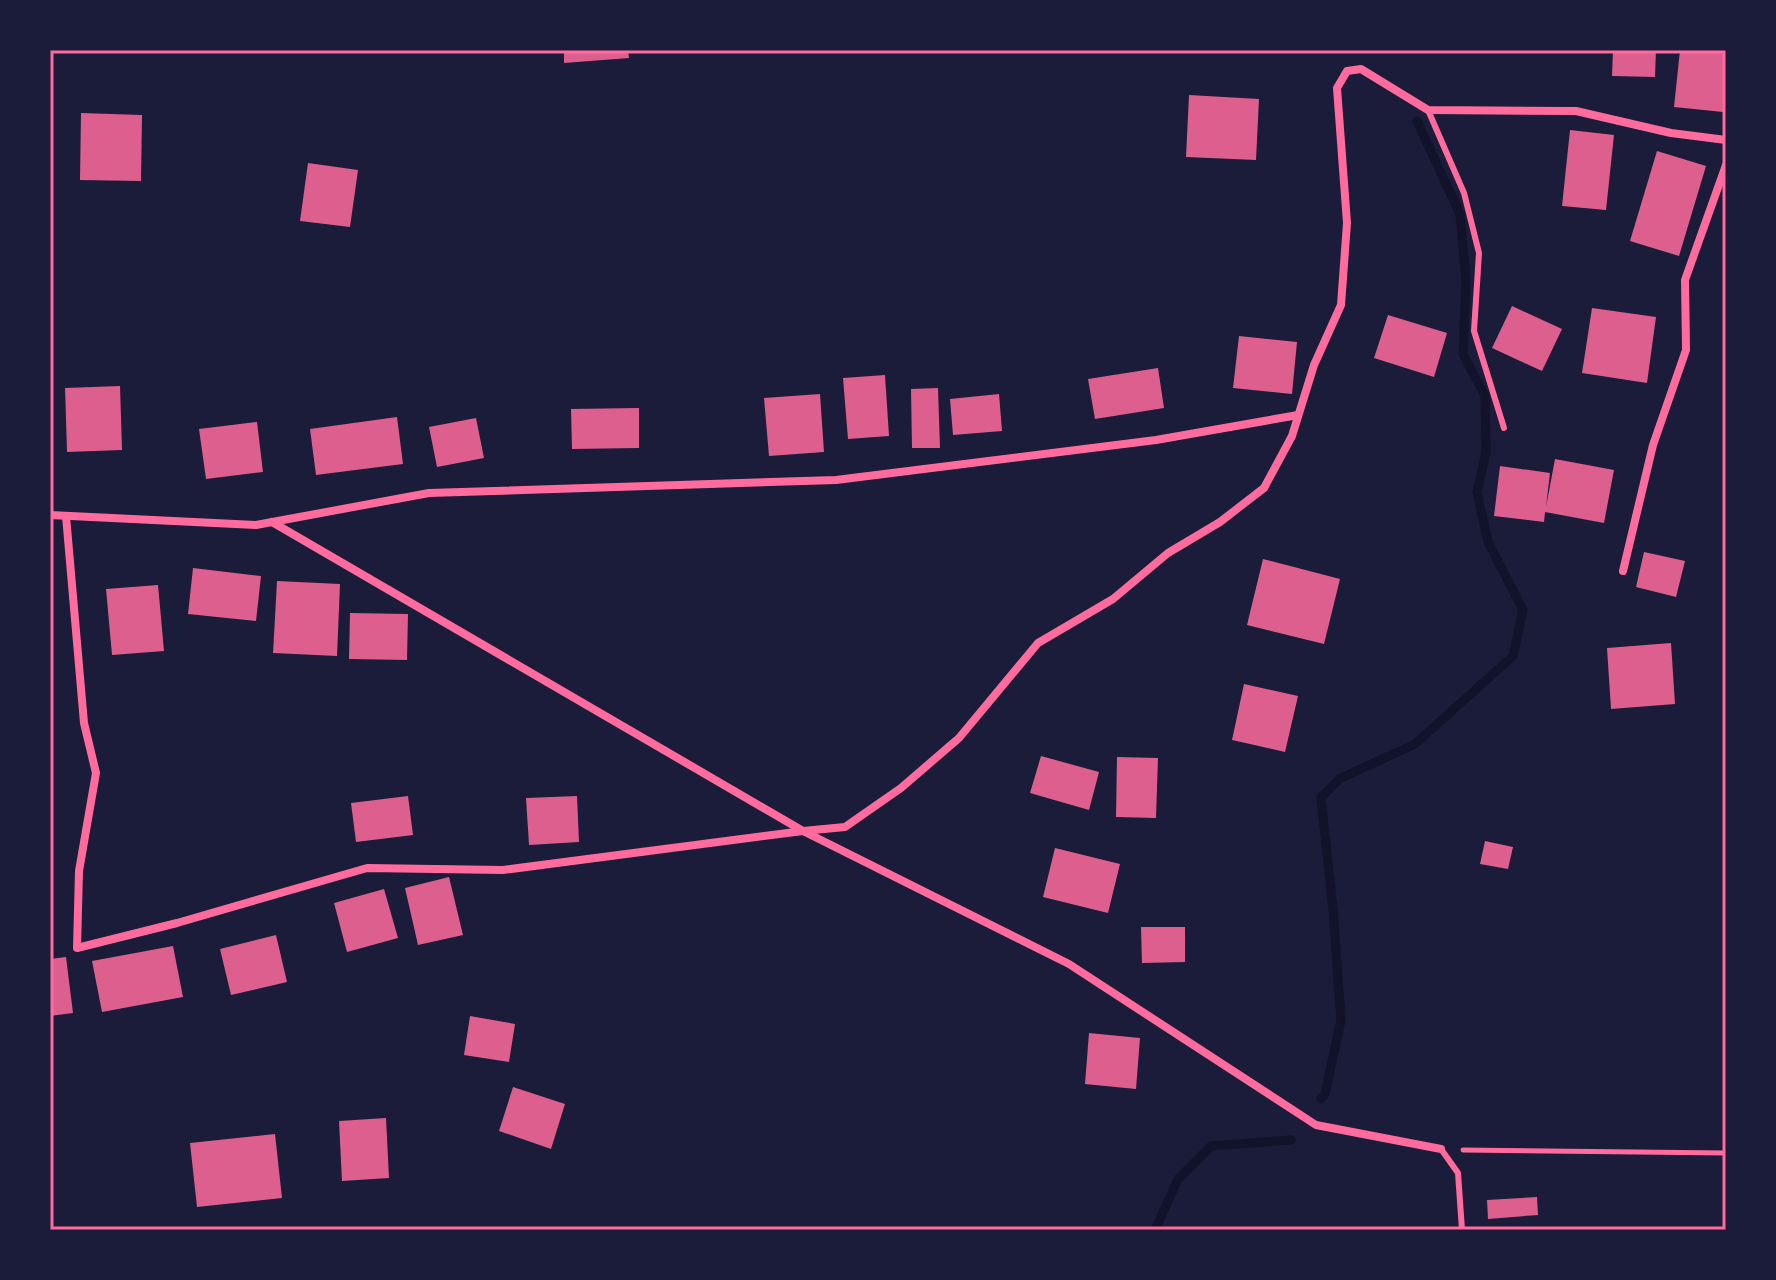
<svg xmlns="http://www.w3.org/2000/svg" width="1776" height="1280" font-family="Poppins,sans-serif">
  <rect width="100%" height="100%" fill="#1b1b3a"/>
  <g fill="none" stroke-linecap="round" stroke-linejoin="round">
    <g stroke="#12122b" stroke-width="9">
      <path d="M1321,1099L1325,1094L1341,1020L1333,909L1321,798L1339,779L1415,744L1513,656L1523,610L1488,542L1477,492L1486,453L1485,396L1463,354L1466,280L1460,214L1417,121"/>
      <path d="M1155,1230L1178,1179L1211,1146L1291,1140"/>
    </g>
  </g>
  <g fill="#dd5f8e">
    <path d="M564,50H628L629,58L564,63Z"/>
    <path d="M1613,50H1656L1655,77L1612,76Z"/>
    <path d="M1680,50H1726V85L1723,112L1674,107Z"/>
    <path d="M1189,95L1259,99L1256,160L1186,157Z"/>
    <path d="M81,113L142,115L141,181L80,180Z"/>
    <path d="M1570,130L1614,135L1606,210L1562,206Z"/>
    <path d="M1657,151L1706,166L1679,256L1630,241Z"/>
    <path d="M308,163L358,170L350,227L300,221Z"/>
    <path d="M1512,306L1562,329L1542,371L1492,348Z"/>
    <path d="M1592,308L1656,317L1647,383L1582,373Z"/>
    <path d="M1388,315L1447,333L1434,377L1374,358Z"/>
    <path d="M1239,336L1297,342L1292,394L1233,388Z"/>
    <path d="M1158,368L1164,408L1095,419L1088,379Z"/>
    <path d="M885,375L889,436L848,439L843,378Z"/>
    <path d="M120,386L122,450L67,452L65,388Z"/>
    <path d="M938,388L940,448H912L911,389Z"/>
    <path d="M820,394L824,452L769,456L764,398Z"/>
    <path d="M999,394L1002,431L953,435L950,399Z"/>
    <path d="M639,408V448L572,449L571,409Z"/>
    <path d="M397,417L403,464L316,475L310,429Z"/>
    <path d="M476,418L484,458L437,467L429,427Z"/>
    <path d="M257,422L263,472L206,479L199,429Z"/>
    <path d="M1555,459L1614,470L1604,523L1545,512L1544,522L1494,516L1500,466L1550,473L1546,507Z"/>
    <path d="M1644,552L1685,561L1676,597L1636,587Z"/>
    <path d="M1263,559L1340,579L1324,644L1247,625Z"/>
    <path d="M193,568L261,576L256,621L188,614Z"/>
    <path d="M277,581L340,584L337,656L273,653Z"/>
    <path d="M158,585L164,651L112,655L106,589Z"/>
    <path d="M350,613L408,614L407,660L349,659Z"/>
    <path d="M1671,643L1675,704L1611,709L1607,648Z"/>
    <path d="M1244,684L1298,696L1285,752L1232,740Z"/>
    <path d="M1041,756L1099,772L1089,810L1030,793Z"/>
    <path d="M1117,757L1158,758L1156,818L1116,817Z"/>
    <path d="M408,796L413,835L356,842L351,803Z"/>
    <path d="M577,796L579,842L529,845L526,798Z"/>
    <path d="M1485,841L1513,847L1508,869L1480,864Z"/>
    <path d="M1055,848L1120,864L1108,913L1043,897Z"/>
    <path d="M449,877L463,935L418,945L405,888Z"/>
    <path d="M384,889L398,938L347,952L334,903Z"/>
    <path d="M1141,927H1185V962L1142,963Z"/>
    <path d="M276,935L287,982L231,995L220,949Z"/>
    <path d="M173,946L183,997L102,1012L92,961Z"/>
    <path d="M66,957L73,1013L50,1016V959Z"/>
    <path d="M470,1016L515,1024L509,1062L464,1055Z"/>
    <path d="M1089,1033L1140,1038L1136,1089L1085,1084Z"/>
    <path d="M513,1087L565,1104L551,1149L499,1131Z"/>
    <path d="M386,1118L389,1178L342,1181L339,1121Z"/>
    <path d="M275,1134L282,1198L197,1207L190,1143Z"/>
    <path d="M1537,1197L1538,1215L1488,1219L1487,1200Z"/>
  </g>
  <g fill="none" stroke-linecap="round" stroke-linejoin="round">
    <path stroke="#ff6b9d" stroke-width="5" d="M1463,1150L1726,1153"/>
    <g stroke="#ff6b9d" stroke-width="6">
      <path d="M1428,110L1464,193L1479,253L1474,331L1504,428"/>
      <path d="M1441,1149L1458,1173L1462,1230"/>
    </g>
    <g stroke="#ff6b9d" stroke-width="8">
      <path d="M50,515L256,525L429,493L836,480L1156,440L1298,415"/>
      <path d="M66,516L84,723L96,773L79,871L77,948L177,923L367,868L503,870L803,831L845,827L901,788L959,738L1038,643L1113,599L1168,553L1220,522L1264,488L1292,436L1314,365L1341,305L1347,223L1337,88L1347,71L1361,69L1428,110L1576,111L1671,133L1726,140"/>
      <path d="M272,522L803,831L1069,964L1316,1125L1441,1149"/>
      <path d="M1623,571L1653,445L1686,350L1685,280L1726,165"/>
    </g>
  </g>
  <rect width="1776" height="1280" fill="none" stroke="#1b1b3a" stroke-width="104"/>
  <rect x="52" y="52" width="1672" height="1176" fill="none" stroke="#ff6b9d" stroke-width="3"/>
</svg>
